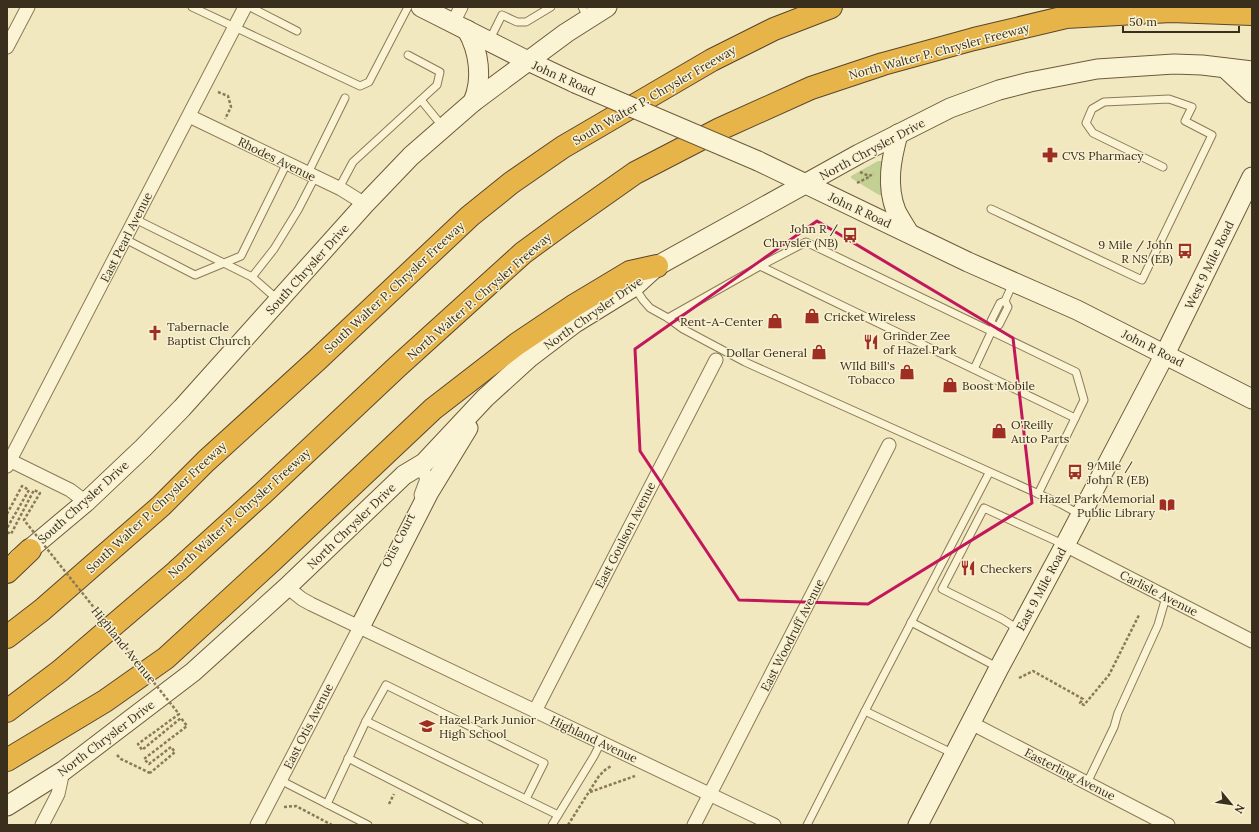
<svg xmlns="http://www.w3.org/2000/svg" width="1259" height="832" font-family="Lora,serif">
  <rect width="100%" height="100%" fill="#f1e8c0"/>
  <path fill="#c2d093" d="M878,161H882V163L880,177L882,192L881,195H879L851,178V176Z"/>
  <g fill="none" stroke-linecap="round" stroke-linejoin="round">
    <defs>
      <g id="lane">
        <path d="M192,7L360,86L369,82L408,7"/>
        <path d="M250,7L297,31"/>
        <path d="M582,7L588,19"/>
        <path d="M489,41L502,15L517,22H526L551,7"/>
        <path d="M421,100L443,127"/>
        <path d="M308,173L345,98"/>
        <path d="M339,188L353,162L437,85L440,72L408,55"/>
        <path d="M991,209L1142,280L1212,135L1185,121L1192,107L1169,99L1104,102L1092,109L1086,123L1093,133L1163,167"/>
        <path d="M135,219L252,277L274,249L298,210L315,177"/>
        <path d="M125,239L195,275L241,256L287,163"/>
        <path d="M760,266L1075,418"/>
        <path d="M252,277L277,299"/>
        <path d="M635,288L643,300L650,308L668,318L683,329L745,362L1061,504L1081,515"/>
        <path d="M668,318L760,266L806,242L1076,372L1084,400L1038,494"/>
        <path d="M994,326L991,321L1000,303L1005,301"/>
        <path d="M974,369L994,326L999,325L1008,307L1005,301L1013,283"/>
        <path d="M911,622L999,668"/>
        <path d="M1018,629L1002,619L942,589L984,508L1065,545"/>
        <path d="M865,711L954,754"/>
        <path d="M366,721L386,685L544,763L526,799"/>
        <path d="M348,758L479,825"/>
        <path d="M280,780L368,825"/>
        <path d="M1087,783L1114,727L1118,713L1158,625L1166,597"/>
        <path d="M327,804L366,721L558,815"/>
        <path d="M552,825L594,756L601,742"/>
        <path d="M807,825L865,711L989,473"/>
      </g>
      <g id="street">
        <path d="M453,23L461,7"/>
        <path d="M7,47L28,7"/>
        <path d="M189,116L341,189L365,204"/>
        <path d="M7,459L70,490L86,502"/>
        <path d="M7,466L245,7"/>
        <path d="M409,472L414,470H420L425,474L427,479L421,495"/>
        <path d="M1065,545L1252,641"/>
        <path d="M287,587L302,599L311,604L774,825"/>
        <path d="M535,711L716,360"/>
        <path d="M971,723L1168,825"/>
        <path d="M42,825L58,794L63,771"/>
        <path d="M257,825L360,627"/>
        <path d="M694,825L889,445"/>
      </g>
      <g id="secondary">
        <path d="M421,7L528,61L575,83"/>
        <path d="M467,30C479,51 483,79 473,102"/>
        <path d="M1225,68L1252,93"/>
        <path d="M898,134C891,160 886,185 896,211C900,219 905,226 909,233"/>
        <path d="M758,161L968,262L1077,310L1252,399"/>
        <path d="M18,559L86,502L143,448L182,408L365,204L411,156L473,102L566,33L607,7"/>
        <path d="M360,627L429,492L468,428"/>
        <path d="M7,806L63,771L193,672L287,587L404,475L424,463L485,398L529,358L575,323L635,286L657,266L859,154L950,108L999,90L1030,82L1097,69L1174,64L1202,65L1252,71"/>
        <path d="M918,825L999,668L1065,545L1165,354L1252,177"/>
      </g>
      <g id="highway">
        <path d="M7,572L30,550"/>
        <path d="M7,637L42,610L161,506L206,461L317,360L470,216L511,183L563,147L712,60L774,29L831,7"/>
        <path d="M7,711L60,671L177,571L262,494L397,367L523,253L564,223L635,173L720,129L811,88L883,64L974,39L1066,17L1171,11L1252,14"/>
        <path d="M7,760L105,701L166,658L274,559L433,409L517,344L575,305L630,272L657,266"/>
      </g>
    </defs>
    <use href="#lane" stroke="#8c7957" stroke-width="9"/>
    <use href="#street" stroke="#8c7957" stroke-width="15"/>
    <use href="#secondary" stroke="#6e5a3a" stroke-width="21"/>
    <use href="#highway" stroke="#59462b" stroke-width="24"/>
    <g stroke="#8c7957" stroke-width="2.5" stroke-dasharray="3 2" stroke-linecap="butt">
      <path d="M218,92L228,96L231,107L225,119"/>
      <path d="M860,172L869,176L874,174"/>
      <path d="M857,183L869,177"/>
      <path d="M7,514L22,486L29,490L7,528"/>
      <path d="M1019,678L1033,671L1083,699L1080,703L1084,705L1109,675L1139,615"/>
      <path d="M117,755L121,759L150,773"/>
      <path d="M590,792L635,776"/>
      <path d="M389,804L394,794"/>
      <path d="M284,807L296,806L332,825"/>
      <path d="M568,825L599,776L605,770L611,766"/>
    </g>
    <use href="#lane" stroke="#fbf4d4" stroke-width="7"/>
    <use href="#street" stroke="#fbf4d4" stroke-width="13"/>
    <use href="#secondary" stroke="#fbf4d4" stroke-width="19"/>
    <use href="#highway" stroke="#e7b44a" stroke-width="22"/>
    <defs>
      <path id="secondary-bridge" d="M575,83L758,161"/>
    </defs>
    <use href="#secondary-bridge" stroke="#6e5a3a" stroke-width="21" stroke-linecap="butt"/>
    <path stroke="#8c7957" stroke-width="2.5" stroke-dasharray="3 2" stroke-linecap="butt" d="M7,532L11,534L34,490L40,493L24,520L179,714L138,744L142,750L181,718L187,726L144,759L149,764L171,747L175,752L150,773"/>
    <use href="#secondary-bridge" stroke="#fbf4d4" stroke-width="19"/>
  </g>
  <path fill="none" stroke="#c2185b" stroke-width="3" stroke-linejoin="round" d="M817,221L1013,338L1032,503L868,604L739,600L640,451L635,349Z"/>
  <defs>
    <symbol id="pharmacy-bare" viewBox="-9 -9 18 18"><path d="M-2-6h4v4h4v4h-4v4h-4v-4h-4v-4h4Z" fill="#9f2f22" stroke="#f8f1d1" stroke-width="2.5" paint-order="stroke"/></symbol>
    <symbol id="bus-bare" viewBox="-9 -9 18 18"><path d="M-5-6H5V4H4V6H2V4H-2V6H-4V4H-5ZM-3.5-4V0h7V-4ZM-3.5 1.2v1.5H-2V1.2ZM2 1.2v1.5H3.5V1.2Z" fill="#9f2f22" stroke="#f8f1d1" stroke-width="2.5" paint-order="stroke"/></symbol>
    <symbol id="shop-bare" viewBox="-9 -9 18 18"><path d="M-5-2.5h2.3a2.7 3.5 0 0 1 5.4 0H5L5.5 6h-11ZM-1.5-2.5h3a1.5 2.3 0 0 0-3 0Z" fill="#9f2f22" stroke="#f8f1d1" stroke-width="2.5" paint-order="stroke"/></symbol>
    <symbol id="church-bare" viewBox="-9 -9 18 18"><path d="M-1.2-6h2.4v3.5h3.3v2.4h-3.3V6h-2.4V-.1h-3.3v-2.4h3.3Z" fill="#9f2f22" stroke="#f8f1d1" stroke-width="2.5" paint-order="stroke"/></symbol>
    <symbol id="restaurant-bare" viewBox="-9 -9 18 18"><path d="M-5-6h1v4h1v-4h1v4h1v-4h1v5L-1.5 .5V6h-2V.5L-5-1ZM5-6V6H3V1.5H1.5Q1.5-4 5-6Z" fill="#9f2f22" stroke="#f8f1d1" stroke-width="2.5" paint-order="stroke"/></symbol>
    <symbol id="library-bare" viewBox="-9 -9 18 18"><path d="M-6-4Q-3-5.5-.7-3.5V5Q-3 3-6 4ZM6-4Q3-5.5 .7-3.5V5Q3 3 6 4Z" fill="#9f2f22" stroke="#f8f1d1" stroke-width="2.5" paint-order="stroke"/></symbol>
    <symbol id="school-bare" viewBox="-9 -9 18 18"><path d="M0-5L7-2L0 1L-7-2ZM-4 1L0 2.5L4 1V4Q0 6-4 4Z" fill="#9f2f22" stroke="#f8f1d1" stroke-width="2.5" paint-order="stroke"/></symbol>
  </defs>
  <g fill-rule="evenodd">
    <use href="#pharmacy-bare" x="1039" y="144" width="22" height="22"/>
    <use href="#bus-bare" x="839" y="224" width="22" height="22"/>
    <use href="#bus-bare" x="1174" y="240" width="22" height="22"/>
    <use href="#shop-bare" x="801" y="305" width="22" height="22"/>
    <use href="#shop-bare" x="764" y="310" width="22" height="22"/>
    <use href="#church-bare" x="144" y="322" width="22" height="22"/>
    <use href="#restaurant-bare" x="860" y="331" width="22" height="22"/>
    <use href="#shop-bare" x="808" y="341" width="22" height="22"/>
    <use href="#shop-bare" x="896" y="361" width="22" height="22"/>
    <use href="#shop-bare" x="939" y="374" width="22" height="22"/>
    <use href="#shop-bare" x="988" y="420" width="22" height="22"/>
    <use href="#bus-bare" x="1064" y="461" width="22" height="22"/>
    <use href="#library-bare" x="1156" y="494" width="22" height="22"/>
    <use href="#restaurant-bare" x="957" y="557" width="22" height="22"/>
    <use href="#school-bare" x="416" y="715" width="22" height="22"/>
  </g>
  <g text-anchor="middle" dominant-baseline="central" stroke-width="3" stroke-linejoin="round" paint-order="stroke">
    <g font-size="12" fill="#3a2e1c" stroke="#f8f1d1">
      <text transform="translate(939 51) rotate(-15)">North Walter P. Chrysler Freeway</text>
      <text transform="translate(564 78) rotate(24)">John R Road</text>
      <text transform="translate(654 95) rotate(-30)">South Walter P. Chrysler Freeway</text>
      <text transform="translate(872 149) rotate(-28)">North Chrysler Drive</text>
      <text transform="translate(277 159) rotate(26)">Rhodes Avenue</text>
      <text transform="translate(860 210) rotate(25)">John R Road</text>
      <text transform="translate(126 237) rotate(-63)">East Pearl Avenue</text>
      <text transform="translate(1209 265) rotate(-64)">West 9 Mile Road</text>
      <text transform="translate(307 269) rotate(-48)">South Chrysler Drive</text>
      <text transform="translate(394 287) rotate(-43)">South Walter P. Chrysler Freeway</text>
      <text transform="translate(479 296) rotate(-41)">North Walter P. Chrysler Freeway</text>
      <text transform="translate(593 313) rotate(-35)">North Chrysler Drive</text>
      <text transform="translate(1153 348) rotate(27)">John R Road</text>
      <text transform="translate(83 502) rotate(-42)">South Chrysler Drive</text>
      <text transform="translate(156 507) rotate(-43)">South Walter P. Chrysler Freeway</text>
      <text transform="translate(239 513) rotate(-42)">North Walter P. Chrysler Freeway</text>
      <text transform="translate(351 526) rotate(-44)">North Chrysler Drive</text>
      <text transform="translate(625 535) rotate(-63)">East Goulson Avenue</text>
      <text transform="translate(398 540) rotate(-63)">Otis Court</text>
      <text transform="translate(1041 589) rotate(-62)">East 9 Mile Road</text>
      <text transform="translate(1159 593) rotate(27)">Carlisle Avenue</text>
      <text transform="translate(792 635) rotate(-63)">East Woodruff Avenue</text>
      <text transform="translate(124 645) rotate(51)">Highland Avenue</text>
      <text transform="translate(308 726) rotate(-63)">East Otis Avenue</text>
      <text transform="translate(106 738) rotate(-37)">North Chrysler Drive</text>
      <text transform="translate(594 739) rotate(25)">Highland Avenue</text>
      <text transform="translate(1070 774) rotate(27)">Easterling Avenue</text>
    </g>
    <g font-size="12" fill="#3a2e1c" stroke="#f8f1d1" text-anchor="start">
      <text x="1062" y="155">CVS Pharmacy</text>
      <text x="838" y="228" text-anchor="end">John R /<tspan x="838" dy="14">Chrysler (NB)</tspan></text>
      <text x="1173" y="244" text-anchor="end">9 Mile / John<tspan x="1173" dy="14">R NS (EB)</tspan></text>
      <text x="824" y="316">Cricket Wireless</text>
      <text x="763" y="321" text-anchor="end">Rent-A-Center</text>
      <text x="167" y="326">Tabernacle<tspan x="167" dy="14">Baptist Church</tspan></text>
      <text x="883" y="335">Grinder Zee<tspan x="883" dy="14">of Hazel Park</tspan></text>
      <text x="807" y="352" text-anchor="end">Dollar General</text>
      <text x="895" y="365" text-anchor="end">WIld Bill's<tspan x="895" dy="14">Tobacco</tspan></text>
      <text x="962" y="385">Boost Mobile</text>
      <text x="1011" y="424">O'Reilly<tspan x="1011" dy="14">Auto Parts</tspan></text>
      <text x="1087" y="465">9 Mile /<tspan x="1087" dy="14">John R (EB)</tspan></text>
      <text x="1155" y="498" text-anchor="end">Hazel Park Memorial<tspan x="1155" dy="14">Public Library</tspan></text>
      <text x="980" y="568">Checkers</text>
      <text x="439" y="719">Hazel Park Junior<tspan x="439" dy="14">High School</tspan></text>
    </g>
  </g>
  <rect width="1259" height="832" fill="none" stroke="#3a2e1c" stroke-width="16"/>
  <g transform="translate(1231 804) rotate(119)" stroke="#f8f1d1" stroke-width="3" paint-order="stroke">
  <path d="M0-3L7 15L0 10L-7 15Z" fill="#3a2e1c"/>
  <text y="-6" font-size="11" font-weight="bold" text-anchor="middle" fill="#3a2e1c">N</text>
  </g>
  <path d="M1123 26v6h116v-6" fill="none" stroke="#3a2e1c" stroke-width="2"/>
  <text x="1129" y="26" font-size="12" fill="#3a2e1c" stroke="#f8f1d1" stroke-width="3" paint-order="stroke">50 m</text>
</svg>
